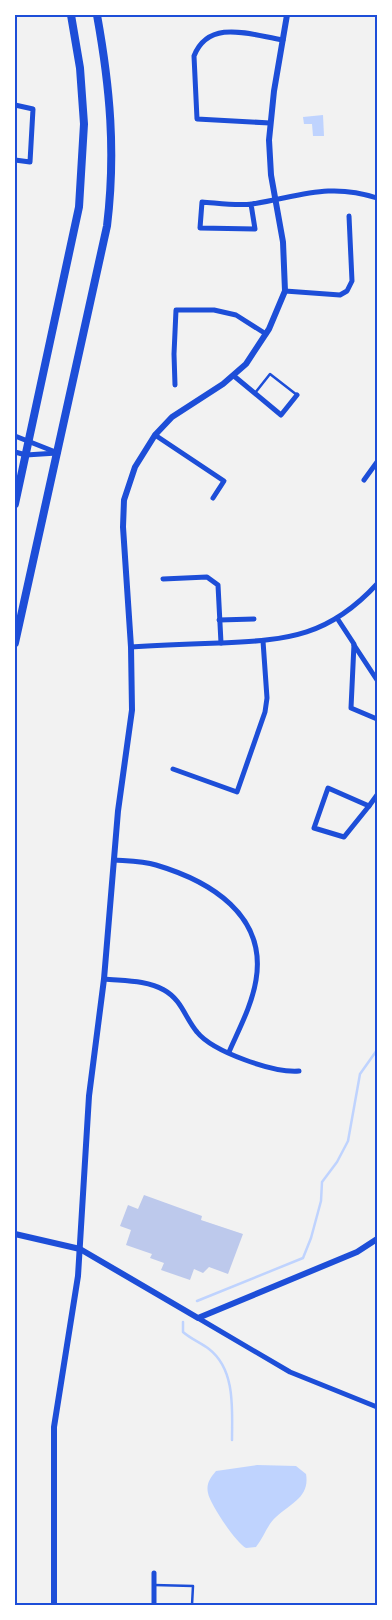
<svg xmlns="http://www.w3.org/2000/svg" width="392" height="1620" font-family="'IBM Plex Sans',sans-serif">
  <rect width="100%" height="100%" fill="#f2f2f2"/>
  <g fill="#bfd3fe">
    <path d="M323,115L324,136H313L312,124H304L303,117Z"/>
    <path d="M257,1465L296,1466L306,1474C310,1497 291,1503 276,1517C267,1525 264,1537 256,1547L246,1548C236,1543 210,1504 208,1493C206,1484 210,1478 216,1471Z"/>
  </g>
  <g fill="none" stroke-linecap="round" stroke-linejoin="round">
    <g stroke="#bfd3fe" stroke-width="2.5">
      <path d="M197,1301L303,1258L311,1238L321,1201L322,1182L337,1162L348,1141L360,1074L377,1050"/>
      <path d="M183,1322V1332C191,1339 201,1343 209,1349C236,1370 232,1410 232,1440"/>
    </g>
  </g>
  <path fill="#bdc9ec" d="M144,1195L202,1216L201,1220L243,1234L228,1274L209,1267L203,1273L194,1269L190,1280L161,1270L164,1263L150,1258L152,1254L126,1245L131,1230L120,1226L128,1205L138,1209Z"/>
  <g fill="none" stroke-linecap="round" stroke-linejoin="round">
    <g stroke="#1d4ed8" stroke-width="2.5">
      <path d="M255,393L270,374L297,395"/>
      <path d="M154,1585L193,1586L192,1605"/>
    </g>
    <g stroke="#1d4ed8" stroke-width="5">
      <path d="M15,105L33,109L30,162L15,160"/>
      <path d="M270,123L197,119L194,56C209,18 251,35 283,40"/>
      <path d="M251,204L255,229L200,228L202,202C217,203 236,206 252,204C298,197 329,182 377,198"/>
      <path d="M285,291L340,295L347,291L352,281L349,216"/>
      <path d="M234,376L281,415L297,395"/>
      <path d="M175,385L174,354L176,310H214L236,315L266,334"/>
      <path d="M155,435L224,481L213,498"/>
      <path d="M15,436L58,453"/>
      <path d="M15,452L26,455L57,453"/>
      <path d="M364,480L377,462"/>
      <path d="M163,579L207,577L218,585L221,643"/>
      <path d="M337,618L354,644L351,708L377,719"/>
      <path d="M219,620L254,619"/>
      <path d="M354,645L377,680"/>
      <path d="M131,647C161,645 192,644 222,643C289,640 329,636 377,584"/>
      <path d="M173,769L237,792L265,712L267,698L263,641"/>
      <path d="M328,788L369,806L344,837L314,828Z"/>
      <path d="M369,806L377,795"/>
      <path d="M114,860C128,861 143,861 156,865C210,881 267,915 256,980C252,1005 239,1029 229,1052"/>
      <path d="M104,979C123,981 147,980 164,990C182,1000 185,1018 197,1032C213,1052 274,1073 299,1071"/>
      <path d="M198,1318L290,1372L377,1407"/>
      <path d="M154,1573V1605"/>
    </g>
    <g stroke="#1d4ed8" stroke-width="6">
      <path d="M15,1234L80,1249L198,1318L357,1252L377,1239"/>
      <path d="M54,1605V1427L78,1276L89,1096L104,979L118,811L132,710L131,647L123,527L124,500L135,467L155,435L172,417L223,384L246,364L269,329L285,291L283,242L271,175L269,140L274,91L287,15"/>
    </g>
    <g stroke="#1d4ed8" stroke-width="8">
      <path d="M15,504L79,207L84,124L80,68L71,15"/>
      <path d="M15,643L107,226C116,152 110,87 97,15"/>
    </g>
  </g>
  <rect width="392" height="1620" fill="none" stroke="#ffffff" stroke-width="32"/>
  <rect x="16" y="16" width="360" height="1588" fill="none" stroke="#1d4ed8" stroke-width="2"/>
</svg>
